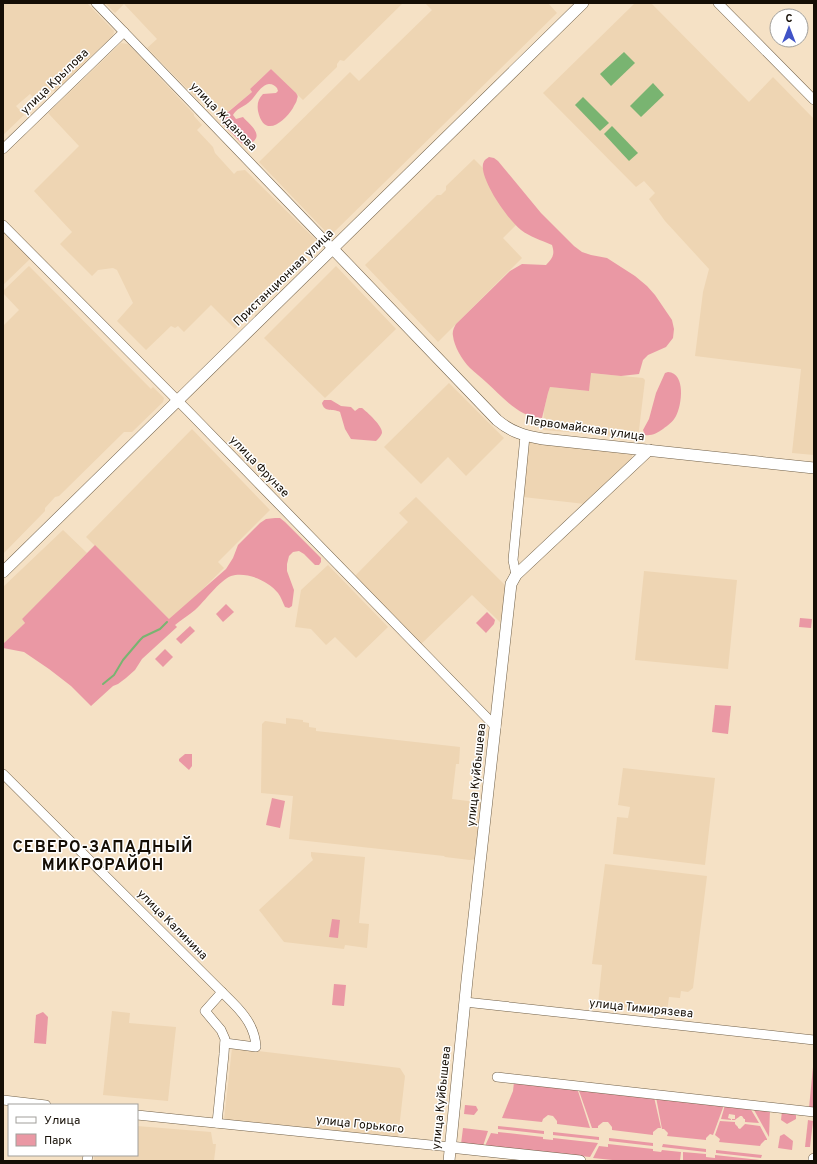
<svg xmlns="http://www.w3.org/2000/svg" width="817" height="1164" font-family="Overpass,sans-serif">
  <rect width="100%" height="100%" fill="#f5e1c5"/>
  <g fill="#eed5b3">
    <path d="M3,3H87L114,31L113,36L86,61L87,63L55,92L51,88L37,101L30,94L16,106L24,115L3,135Z"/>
    <path d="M105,3H403L344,61L340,60L337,64V67L303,100L271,69L250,89L252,92L224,115L206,94L199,101L147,48L157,39L124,4L115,13Z"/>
    <path d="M425,3H548L557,13L330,236L259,162L350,72L359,81L432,10Z"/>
    <path d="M635,3H651L749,102L773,77L814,119V455L792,453L801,369L695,356L703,292L709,269L665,221L649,199L655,193L644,181L636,187L543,93Z"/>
    <path d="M121,43L128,44L194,114V116L202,125L197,130L213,147L215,153L234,174L237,171L245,170L318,242L264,294L265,300L235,329L211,305L184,332L178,326L175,328L171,326L146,350L117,321L133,303L117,270L113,268L98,270L92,276L60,244L72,232L34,191L79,146L48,113Z"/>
    <path d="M474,159L483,168L496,195L521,220L503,238L522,258L438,342L365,265L433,199L437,195H441L446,190V186Z"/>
    <path d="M3,229L32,257L3,285Z"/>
    <path d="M29,266L151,389L153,387L164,398L163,402L132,432H124L59,496L55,497L45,508V511L3,554V326L19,310L3,293V291Z"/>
    <path d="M336,266L396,329L325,398L264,338Z"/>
    <path d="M590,373L643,378L645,380L638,438L543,430L544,410L548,393L550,387L589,391Z"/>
    <path d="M449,383L504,438L466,476L448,457L421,484L384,447Z"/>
    <path d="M192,429L270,510L218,562L224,568L171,621L86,537Z"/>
    <path d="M529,441L629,452L632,454V457L631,460L585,504L523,497Z"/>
    <path d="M416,497L506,586L502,624L472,595L420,645L354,577L408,522L399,513Z"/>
    <path d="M63,530L87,553L22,619L25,623L3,644V587Z"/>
    <path d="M328,565L388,627L356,658L335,637L326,645L311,629L295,627L301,590Z"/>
    <path d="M644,571L737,580L728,669L635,660Z"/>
    <path d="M286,718L303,720V722L309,723V727L316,728V731L460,747L459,764H456L452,799L484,803L476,859L470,860L445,857L444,856L289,839L293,796L261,793L262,724L265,721L286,724Z"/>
    <path d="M623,768L715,778L705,865L613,854L617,817L628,818L630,807L618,805Z"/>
    <path d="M311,852L365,857L359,923L369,924L367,948L345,945L344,949L284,942L259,910L313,860L311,856Z"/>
    <path d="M605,864L707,876L693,988L688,992L681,991L680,998L669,997L667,1012L598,1004L602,965L592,964Z"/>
    <path d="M112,1011L130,1013L129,1023L176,1027L168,1101L103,1095Z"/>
    <path d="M232,1048L400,1068L405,1076L398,1138L224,1120Z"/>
    <path d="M137,1126L211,1132L213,1144H216L214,1161H94V1155H137Z"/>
  </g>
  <g fill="#ea98a4">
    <path d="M271,69L296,93C298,96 298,96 297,99C297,102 294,105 293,108C284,122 264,139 258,111C257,104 258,99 263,94L276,93L278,91L277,88C275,86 273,84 269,84C260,85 255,98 248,103C243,107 236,109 233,115L236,119L243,117C249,124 265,135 251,143C247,146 245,146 242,144L222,123L221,118L252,92L250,89Z"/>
    <path d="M489,157L494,158L498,161L541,213L574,246L582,252L591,255L607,258L635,276L647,286L655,295L672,320L674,329L673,338L666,347L648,355L643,360L639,374L621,376L591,373L589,391L550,387L548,393L542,418C518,417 503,397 486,382C481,377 475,373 470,368C462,360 454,346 453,336C452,331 454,328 456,324L510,271L522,264L546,265C553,258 555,254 552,245C541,240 530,237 521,230C508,220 480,180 483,164C484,160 486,159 489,157Z"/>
    <path d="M668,372C686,373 682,405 676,416C673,422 668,425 663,429C657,433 652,436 645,435L643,430L649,419L656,393L665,373Z"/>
    <path d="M324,400H331L341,406L351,407L355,411L359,408H362C367,412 383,426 382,433C381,436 379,438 376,441L351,439L345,429L340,412C333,408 324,413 322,403Z"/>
    <path d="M275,518H280L285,522L321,558V562L319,565H315L304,554L299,551L293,552L289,556L287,564V571L294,590L292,606L289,608L285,607C283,603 281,597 278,593C269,581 246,571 231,576C219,581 205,601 195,610C189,615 181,620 175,625L177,627L142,659L135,670L126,678L118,684L113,686L91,706L71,686L49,669L24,652L3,648V644L25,623L22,619L95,545L169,619L226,569L233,558L238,545L260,523L266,519Z"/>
    <path d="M226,604L234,612L223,622L216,614Z"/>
    <path d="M487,612L495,620L494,624L486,633L476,623Z"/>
    <path d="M800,618L812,619L811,628L799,627Z"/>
    <path d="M190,626L195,631L181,644L176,639Z"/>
    <path d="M165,649L173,657L163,667L155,659Z"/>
    <path d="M715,705L731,706L728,734L712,732Z"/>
    <path d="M185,754H192V766L189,770L179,761V759Z"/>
    <path d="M272,798L285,801L280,828L266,825Z"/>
    <path d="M332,919L340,920L338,938L329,937Z"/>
    <path d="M334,984L346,985L344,1006L332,1005Z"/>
    <path d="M43,1012L48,1017L46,1044L34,1043L36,1015Z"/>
    <path d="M814,1057V1107L809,1108Z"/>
    <path d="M514,1082L577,1088L590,1128L557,1124V1121L553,1116L548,1115L543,1119L542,1122L502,1118L513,1091Z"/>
    <path d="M578,1088L654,1097L661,1128H658L653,1132V1135L612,1130V1127L608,1122H603L598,1126V1128H592Z"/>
    <path d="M656,1097L724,1105L713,1135L710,1134L706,1138V1140L667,1136L668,1133L664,1129H662Z"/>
    <path d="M465,1105L476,1106L478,1110L474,1115L464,1114Z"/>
    <path d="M725,1105L750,1108L759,1123L745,1122V1119H744L742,1116H740L739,1117L736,1119L735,1120H732V1119H735V1115L729,1114L728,1118L731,1119V1120L721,1119Z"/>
    <path d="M753,1108L770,1110L769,1137Z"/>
    <path d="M782,1111L796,1112V1119L787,1124L781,1120Z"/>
    <path d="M808,1120L813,1121L810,1147H805Z"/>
    <path d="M720,1121L735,1122V1124L738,1127V1128L740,1129L745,1124L760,1126L767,1139V1140H765L761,1144L760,1146L719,1142L720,1139L715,1135Z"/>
    <path d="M498,1126L544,1131V1134L498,1129Z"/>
    <path d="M463,1128L488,1131L483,1146L461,1144Z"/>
    <path d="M498,1132L543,1137V1139L553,1140V1138L598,1143L590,1157L485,1146L491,1133L498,1134Z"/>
    <path d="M553,1132L599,1137V1140L553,1135Z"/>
    <path d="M784,1134L793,1141L792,1150L778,1148L780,1136Z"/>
    <path d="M609,1138L653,1143V1146L609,1141Z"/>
    <path d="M608,1144L653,1149V1151L661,1152L662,1150L681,1152L680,1161H622L593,1158L599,1146L608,1147Z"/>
    <path d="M663,1144L706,1149V1152L662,1147Z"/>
    <path d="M716,1150L762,1155L761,1158L716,1153Z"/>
    <path d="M683,1152L706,1154V1157L715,1158V1155L760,1160L759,1161H683Z"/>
  </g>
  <g fill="#79b471">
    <path d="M624,52L635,63L611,86L600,74Z"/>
    <path d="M653,83L664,95L641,117L630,106Z"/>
    <path d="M583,97L609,123L600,131L575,105Z"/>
    <path d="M612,126L638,153L629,161L604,134Z"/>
  </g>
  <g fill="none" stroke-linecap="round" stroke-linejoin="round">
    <path stroke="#79b471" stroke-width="2" d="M103,684L114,675L123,660L140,640L143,637L160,629L167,622"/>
    <defs>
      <g id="minor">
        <path d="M96,3L333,249"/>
        <path d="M718,3L814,100"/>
        <path d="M3,149L124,32"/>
        <path d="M3,225L188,411L496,727"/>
        <path d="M516,575L513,560L525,436"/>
        <path d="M3,774L232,1002C245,1015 255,1028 256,1047L225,1043"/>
        <path d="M465,1002L814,1040"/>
        <path d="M497,1077L814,1112"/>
        <path d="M3,1100L46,1105"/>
        <path d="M137,1115L450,1147"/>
        <path d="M217,1123L224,1054L225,1039L221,1030L205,1011L222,992"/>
        <path d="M87,1161L88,1155"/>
      </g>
      <g id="major">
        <path d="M333,249L497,420C511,432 525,436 543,439L814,468"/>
        <path d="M3,572L583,3"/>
        <path d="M450,1147L580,1161"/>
        <path d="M449,1161L467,980L511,584L516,575L649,450"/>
        <path d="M814,1161V1159"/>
      </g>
    </defs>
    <use href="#minor" stroke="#716048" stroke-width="10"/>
    <use href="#major" stroke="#716048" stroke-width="12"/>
    <use href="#minor" stroke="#fff" stroke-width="9"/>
    <use href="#major" stroke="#fff" stroke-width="11"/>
  </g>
  <g text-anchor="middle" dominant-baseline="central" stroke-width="3" stroke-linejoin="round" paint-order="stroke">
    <g font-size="12" fill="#150e05" stroke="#fff">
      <text transform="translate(55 82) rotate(-44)">улица Крылова</text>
      <text transform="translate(223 117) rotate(46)">улица Жданова</text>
      <text transform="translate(284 278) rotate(-44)">Пристанционная улица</text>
      <text transform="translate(585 429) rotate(8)">Первомайская улица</text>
      <text transform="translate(259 467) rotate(46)">улица Фрунзе</text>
      <text transform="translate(477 775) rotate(-84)">улица Куйбышева</text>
      <text transform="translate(172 925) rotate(45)">улица Калинина</text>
      <text transform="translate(641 1009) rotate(6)">улица Тимирязева</text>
      <text transform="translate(442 1098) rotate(-84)">улица Куйбышева</text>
      <text transform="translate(360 1125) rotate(6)">улица Горького</text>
    </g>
    <g font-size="16" font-weight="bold" letter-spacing="1" fill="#150e05" stroke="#fff">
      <text x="103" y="848">СЕВЕРО-ЗАПАДНЫЙ<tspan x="103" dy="18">МИКРОРАЙОН</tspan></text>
    </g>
  </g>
  <rect width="817" height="1164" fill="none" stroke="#150e05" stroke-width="8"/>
  <rect x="8" y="1104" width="130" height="52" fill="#ffffff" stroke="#a19f9b"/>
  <rect x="16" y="1117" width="20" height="6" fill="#ffffff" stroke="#a19f9b"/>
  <text x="44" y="1124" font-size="12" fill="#150e05">Улица</text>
  <rect x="16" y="1134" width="20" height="12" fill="#ea98a4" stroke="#a19f9b"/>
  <text x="44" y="1144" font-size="12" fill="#150e05">Парк</text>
  <g transform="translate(789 28)"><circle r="19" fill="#ffffff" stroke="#a19f9b"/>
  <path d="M0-3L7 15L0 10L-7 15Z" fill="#4053c7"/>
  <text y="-6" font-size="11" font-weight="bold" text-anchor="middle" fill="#150e05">С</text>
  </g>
</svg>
